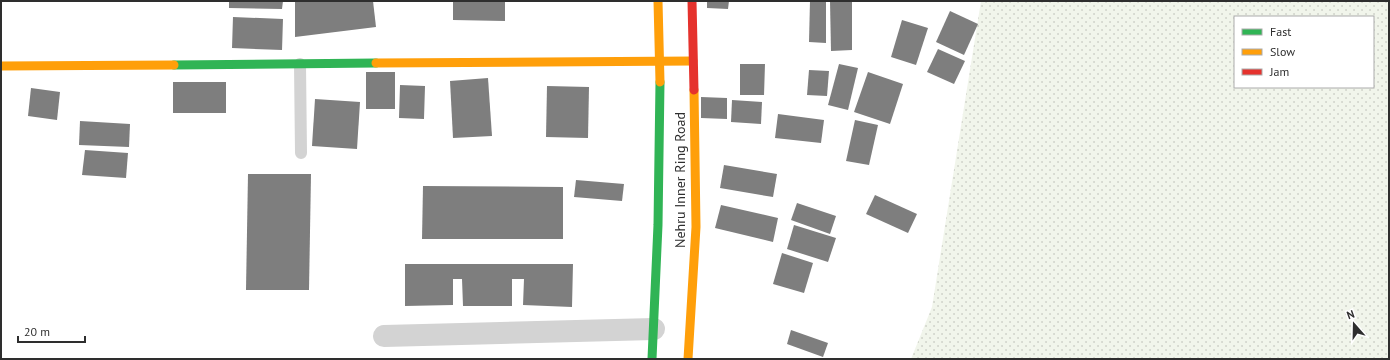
<svg xmlns="http://www.w3.org/2000/svg" width="1390" height="360" font-family="'PT Sans',sans-serif">
  <defs>
    <pattern id="grass-dots" width="8" height="8" patternUnits="userSpaceOnUse"><rect width="8" height="8" fill="#f1f5eb"/><path d="M2 2h.1M6 6h.1" fill="none" stroke="#cfd2ca" stroke-width="1.8" stroke-linecap="round"/></pattern>
  </defs>
  <rect width="100%" height="100%" fill="#fff"/>
  <path fill="url(#grass-dots)" fill-rule="evenodd" d="M981,1H1389V359H911L932,307ZM1235,17H1373V87H1235Z"/>
  <g fill="#7e7e7e">
    <path d="M229,1H283L282,9L229,8Z"/>
    <path d="M295,1H373L376,27L295,37Z"/>
    <path d="M453,1H505V21L453,20Z"/>
    <path d="M707,1H729L728,9L707,8Z"/>
    <path d="M810,1H826V43L809,42Z"/>
    <path d="M830,1H852V50L831,51Z"/>
    <path d="M950,11L978,24L964,55L936,42Z"/>
    <path d="M233,17L283,19L282,50L232,48Z"/>
    <path d="M902,20L928,28L916,65L891,57Z"/>
    <path d="M938,49L965,61L954,84L927,72Z"/>
    <path d="M740,64H765L764,95H740Z"/>
    <path d="M839,64L858,68L848,110L828,105Z"/>
    <path d="M809,70L829,71L827,96L807,95Z"/>
    <rect x="366" y="72" width="29" height="37"/>
    <path d="M868,72L903,84L890,124L854,112Z"/>
    <path d="M488,78L492,136L453,138L450,81Z"/>
    <rect x="173" y="82" width="53" height="31"/>
    <path d="M400,85L425,86L424,119L399,118Z"/>
    <path d="M547,86L589,87L588,138L546,137Z"/>
    <path d="M31,88L60,92L57,120L28,116Z"/>
    <path d="M701,97L727,98V119L701,118Z"/>
    <path d="M315,99L360,102L357,149L312,146Z"/>
    <path d="M732,100L762,102L761,124L731,122Z"/>
    <path d="M778,114L824,120L821,143L775,138Z"/>
    <path d="M855,120L878,125L869,165L846,161Z"/>
    <path d="M80,121L130,124L129,147L79,145Z"/>
    <path d="M85,150L128,153L126,178L82,175Z"/>
    <path d="M724,165L777,174L773,197L720,188Z"/>
    <path d="M248,174H311L309,290H246Z"/>
    <path d="M576,180L624,184L622,201L574,197Z"/>
    <path d="M423,186L563,187V239H422Z"/>
    <path d="M875,195L917,214L908,233L866,214Z"/>
    <path d="M797,203L836,216L830,234L791,220Z"/>
    <path d="M721,205L778,218L773,242L715,228Z"/>
    <path d="M794,225L836,238L828,262L787,249Z"/>
    <path d="M782,253L813,263L804,293L773,284Z"/>
    <path d="M405,264H573L572,307L523,305L524,279H512V306H463L462,279H453V305L405,306Z"/>
    <path d="M791,330L828,343L823,357L787,344Z"/>
  </g>
  <g fill="none" stroke-linecap="round" stroke-linejoin="round">
    <path stroke="#d3d3d3" stroke-width="12" d="M300,64L301,153"/>
    <path stroke="#d3d3d3" stroke-width="22" d="M384,336L654,329"/>
    <g stroke="#30b455" stroke-width="9">
      <path d="M174,65L376,63"/>
      <path d="M652,359L658,225L660,82"/>
    </g>
    <g stroke="#ff9f0a" stroke-width="9">
      <path d="M658,1L660,82"/>
      <path d="M376,63L693,61"/>
      <path d="M1,66L174,65"/>
      <path d="M688,359L696,227L694,90"/>
    </g>
    <path stroke="#e5322d" stroke-width="9" d="M692,1L694,90"/>
  </g>
  <g text-anchor="middle" dominant-baseline="central" stroke-width="4" stroke-linejoin="round" paint-order="stroke">
    <g font-size="14" fill="#2e2e2e" stroke="#fff">
      <text transform="translate(680 180) rotate(-90)">Nehru Inner Ring Road</text>
    </g>
  </g>
  <rect width="1390" height="360" fill="none" stroke="#2e2e2e" stroke-width="4"/>
  <rect x="1234" y="16" width="140" height="72" fill="#ffffff" stroke="#ababab"/>
  <rect x="1242" y="29" width="20" height="6" fill="#30b455" stroke="#ababab"/>
  <text x="1270" y="36" font-size="12" fill="#2e2e2e">Fast</text>
  <rect x="1242" y="49" width="20" height="6" fill="#ff9f0a" stroke="#ababab"/>
  <text x="1270" y="56" font-size="12" fill="#2e2e2e">Slow</text>
  <rect x="1242" y="69" width="20" height="6" fill="#e5322d" stroke="#ababab"/>
  <text x="1270" y="76" font-size="12" fill="#2e2e2e">Jam</text>
  <g transform="translate(1354 324) rotate(340)" stroke="#ffffff" stroke-width="3" paint-order="stroke">
  <path d="M0-3L7 15L0 10L-7 15Z" fill="#2e2e2e"/>
  <text y="-6" font-size="11" font-weight="bold" text-anchor="middle" fill="#2e2e2e">N</text>
  </g>
  <path d="M18 336v6h67v-6" fill="none" stroke="#2e2e2e" stroke-width="2"/>
  <text x="24" y="336" font-size="12" fill="#2e2e2e" stroke="#ffffff" stroke-width="3" paint-order="stroke">20 m</text>
</svg>
